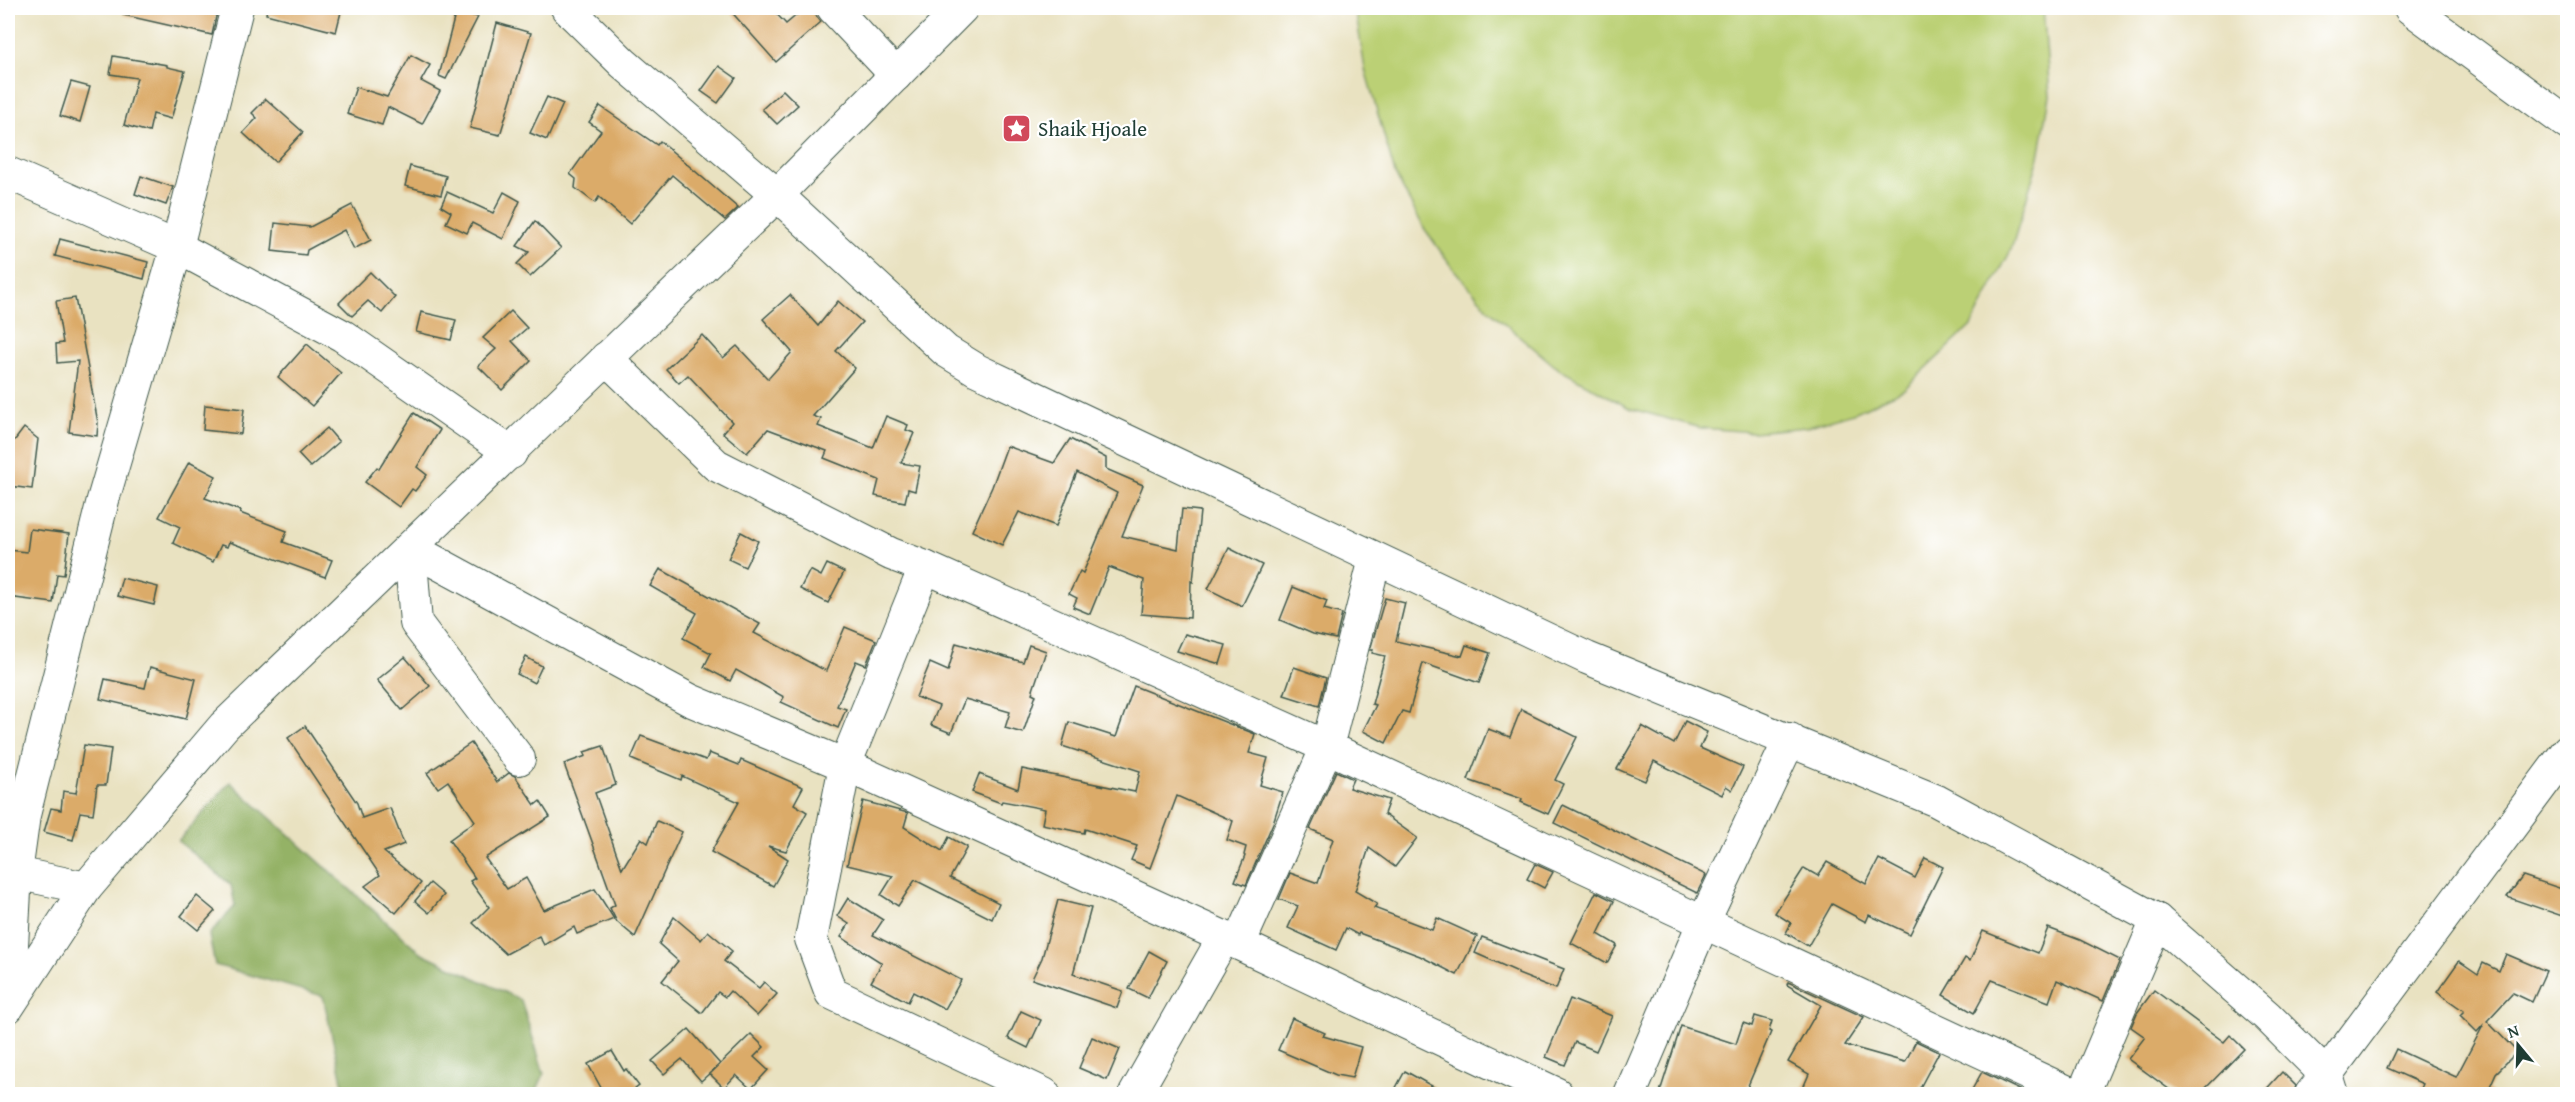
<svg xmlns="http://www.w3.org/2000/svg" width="2575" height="1102" font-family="'Gentium Book Plus',serif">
  <rect width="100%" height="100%" fill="#fff"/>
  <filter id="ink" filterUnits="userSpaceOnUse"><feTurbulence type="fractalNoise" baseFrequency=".0167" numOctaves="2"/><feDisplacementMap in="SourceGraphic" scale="12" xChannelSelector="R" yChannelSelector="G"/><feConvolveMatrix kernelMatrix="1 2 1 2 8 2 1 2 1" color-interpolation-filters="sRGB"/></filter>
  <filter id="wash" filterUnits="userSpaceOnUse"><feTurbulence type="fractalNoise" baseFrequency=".008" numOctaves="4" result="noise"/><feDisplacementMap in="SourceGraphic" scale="24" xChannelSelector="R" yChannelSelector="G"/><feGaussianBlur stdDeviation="1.35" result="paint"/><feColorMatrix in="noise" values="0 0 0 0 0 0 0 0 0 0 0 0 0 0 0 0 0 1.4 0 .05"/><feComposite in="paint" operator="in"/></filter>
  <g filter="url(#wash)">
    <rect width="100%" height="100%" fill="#e9e2c1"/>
    <path fill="#bbd074" stroke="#6d8654" stroke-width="1.5" d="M1355,8H2043L2050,96L2039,157L2011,250L1971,326L1903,390L1856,412L1806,427L1753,432L1701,428L1629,408L1557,368L1489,310L1451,266L1424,228L1395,174L1365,69Z"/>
    <path fill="#94b266" stroke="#5a784d" stroke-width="1.5" d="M230,782L420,952L521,1000L544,1074L535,1094H345L323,996L215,965L209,935L235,906L231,885L178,841Z"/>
    <g id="blocks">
      <g fill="#dbab69">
        <path d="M124,8H197L217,12L212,35L123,15Z"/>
        <path d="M267,8H342L336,32L266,14Z"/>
        <path d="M728,8H771L786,24L805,8H810L821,22L776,62Z"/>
        <path d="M456,11L478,17L446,79L439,76Z"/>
        <path d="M497,23L531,33L500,135L470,128Z"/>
        <path d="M411,55L430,65L421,81L440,91L422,124L388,107L382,125L347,114L356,87L387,97Z"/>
        <path d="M113,56L167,65V67L185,71L171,119L153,114L149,132L124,125L137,78L110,74Z"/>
        <path d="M719,66L736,78L718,103L701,91Z"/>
        <path d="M71,82L90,87L80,122L60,116Z"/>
        <path d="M783,90L798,105L777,124L762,109Z"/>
        <path d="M547,97L563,104L547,140L530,133Z"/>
        <path d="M266,99L303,132L275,162L243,133L257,118L252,113Z"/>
        <path d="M600,106L657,145L660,141L738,208L725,220L672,175L630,224L599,197L595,203L575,188L576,179L570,174L601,131L589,122Z"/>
        <path d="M410,166L446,176L441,195L405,186Z"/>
        <path d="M141,176L173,187L166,205L135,194Z"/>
        <path d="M447,192L493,213L504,192L520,201L503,239L472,223L467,233L446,223L451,212L441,206Z"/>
        <path d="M352,205L371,240L354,249L344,230L307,250L306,255L272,251L275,223L310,227Z"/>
        <path d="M535,221L561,248L530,277L517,264L529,252L517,246Z"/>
        <path d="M60,239L148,262L144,279L55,256Z"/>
        <path d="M370,272L395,297L382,313L368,301L352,316L339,303Z"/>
        <path d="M790,295L818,326L838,301L862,322L836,351L855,368L813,416L821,419L818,426L873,448L886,416L908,425L906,430L914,433L901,463L920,466L915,491L908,489L905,502L875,496L879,480L824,458L827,451L768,429L747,453L723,433L732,422L688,375L679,383L666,369L702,335L723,358L737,346L768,379L792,352L763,319Z"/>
        <path d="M75,298L98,423L97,436L69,432L78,361L57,363L56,344L63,343L56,301Z"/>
        <path d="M511,311L527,328L512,341L531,361L502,390L478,366L496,349L483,338Z"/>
        <path d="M421,312L456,320L451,340L416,332Z"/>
        <path d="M307,344L341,373L312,406L278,377Z"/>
        <path d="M205,405L244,409L241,434L203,430Z"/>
        <path d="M414,413L440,430L417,467L427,475L415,491L412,489L399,507L365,482L377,467L379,469Z"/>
        <path d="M24,428L38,439L32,489L9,486L12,467L9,440H15Z"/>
        <path d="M327,428L339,442L310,467L298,454Z"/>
        <path d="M1070,439L1106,458V469L1143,485L1122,536L1178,549L1182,509L1200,511L1193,582L1191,581L1190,618L1141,614L1144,580L1109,567L1090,614L1073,607L1077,598L1069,594L1080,571L1083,573L1117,493L1077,472L1056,526L1019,512L1002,545L972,531L992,487L1007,446L1054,463Z"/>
        <path d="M189,462L216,476L205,498L241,511L240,513L287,531L283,542L332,560L325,577L229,542L227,547L221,545L213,562L173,543L180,527L159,517Z"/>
        <path d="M30,529L69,534L64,575L57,574L53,603L8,597V550L27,552Z"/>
        <path d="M741,532L758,541L745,567L728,559Z"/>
        <path d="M1229,548L1262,565L1242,606L1208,589Z"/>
        <path d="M827,564L844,572L828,603L800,589L810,570L821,576Z"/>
        <path d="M660,569L760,624L754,633L826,671L845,627L876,640L866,665L856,661L837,706L846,709L838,728L781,702L784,697L736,670L730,681L704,667L711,653L683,638L697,613L650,586Z"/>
        <path d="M122,578L158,587L154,605L117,596Z"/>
        <path d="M1293,587L1327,601L1324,609L1342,614L1336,639L1313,634L1280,620Z"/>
        <path d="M1385,598L1405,603L1396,641L1462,656L1466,645L1490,653L1479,683L1423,663L1409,713L1402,711L1386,743L1363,731L1376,705L1372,704L1385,656L1372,653L1373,650H1370Z"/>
        <path d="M1185,634L1226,645L1220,664L1177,651Z"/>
        <path d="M956,643L1023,662L1029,645L1046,651L1032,693L1036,695L1023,733L1005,728L1010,712L965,699L951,733L931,725L939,706L916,697L930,663L948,671Z"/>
        <path d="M405,657L430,686L402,710L377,680Z"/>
        <path d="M526,657L542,666L534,683L517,674Z"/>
        <path d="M150,667L196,679L186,719L100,699L105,679L145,688Z"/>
        <path d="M1294,667L1326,678L1319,706L1284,695Z"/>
        <path d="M1134,686L1255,734L1249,753L1268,758L1260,785L1283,792L1273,823L1246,885L1235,881L1245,856L1244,855L1246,847L1227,840L1233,821L1177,796L1150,868L1131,860L1137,846L1085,829L1084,833L1042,824L1045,809L1002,801L1001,803L972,792L979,774L1018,789L1022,769L1135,792L1140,771L1062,746L1069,722L1116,737Z"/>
        <path d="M1521,709L1577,737L1555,780L1563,784L1548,814L1521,802L1522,799L1468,780L1488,729L1510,737Z"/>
        <path d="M1685,721L1707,732L1700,748L1743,767L1732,790L1726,786L1722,795L1654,761L1645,781L1617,769L1642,726L1674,744Z"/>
        <path d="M305,726L357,803L362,818L390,808L404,844L384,852L421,883L396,913L365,886L380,875L288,738Z"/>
        <path d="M641,736L706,760L709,753L739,765L741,760L803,787L794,804L807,812L786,851L768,846L788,859L773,886L711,852L739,802L682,776L681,780L631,759Z"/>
        <path d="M471,743L497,782L509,773L515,776L535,805L540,801L550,817L485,858L507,889L526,878L544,910L595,889L614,919L577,934L574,927L544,945L539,936L506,954L473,923L489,907L470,881L475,878L449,840L475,821L448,781L438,788L427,773Z"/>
        <path d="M84,745L111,749L106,785H97L93,814L80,812L73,840L44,832L51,808L61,810L63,791L76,793Z"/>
        <path d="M603,746L616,785L595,793L622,869L641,838L648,843L657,821L682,832L635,937L617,922L610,908L615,905L564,764L586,756L584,752Z"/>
        <path d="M1336,771L1353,779L1349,788L1389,800L1384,814L1417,838L1395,867L1369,848L1355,891L1377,904L1374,908L1432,930L1437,918L1477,936L1457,975L1420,956L1359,933L1358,935L1346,928L1336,950L1288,928L1298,906L1279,899L1290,873L1318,883L1333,839L1310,829Z"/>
        <path d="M863,801L908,813L904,827L942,851L949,837L967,847L950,878L999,903L992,919L915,880L898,906L881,895L893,876L847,865Z"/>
        <path d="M1563,805L1706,875L1697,893L1554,823Z"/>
        <path d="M1925,858L1943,867L1910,934L1869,915L1866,922L1832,904L1808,946L1786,933L1791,923L1775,913L1804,868L1818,876L1827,862L1866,884L1879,859L1915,878Z"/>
        <path d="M1535,864L1553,872L1544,888L1527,879Z"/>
        <path d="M2523,876L2568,891V918L2507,897Z"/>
        <path d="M430,883L444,895L429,913L415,901Z"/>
        <path d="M1596,892L1614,901L1598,934L1617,945L1607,963L1571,943Z"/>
        <path d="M197,896L215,911L198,930L181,916Z"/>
        <path d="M848,898L883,920L873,935L961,980L945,1009L913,992L908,1002L871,982L882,963L841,937L849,924L837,916Z"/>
        <path d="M1058,900L1091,908L1073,974L1123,991L1117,1008L1032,979L1042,958Z"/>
        <path d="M674,917L701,940L708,931L732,951L724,961L759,988L764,982L777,994L757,1016L730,991L725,997L718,992L702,1013L662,981L678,961L659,944Z"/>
        <path d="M2048,928L2080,940L2120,960L2103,1001L2057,980L2049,1002L1992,980L1974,1013L1943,995L1965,958L1970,961L1983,931L2038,953Z"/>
        <path d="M1482,937L1564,969L1556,989L1518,974V972L1475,953Z"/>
        <path d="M1149,951L1167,961L1148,998L1129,989Z"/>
        <path d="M2506,954L2546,971L2532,1002L2513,993L2487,1021L2517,1052L2496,1073L2488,1091L2496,1095H2418L2423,1084L2387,1068L2396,1049L2456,1077L2484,1024L2477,1032L2460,1015L2464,1011L2437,992L2459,961L2478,974L2483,963L2499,971Z"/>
        <path d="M1788,982L1864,1017L1845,1045L1905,1062L1916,1041L1939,1052L1916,1095H1800L1809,1074L1788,1062L1821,1005L1787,985Z"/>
        <path d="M2154,990L2224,1042L2230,1035L2244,1049L2199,1095H2177L2128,1059L2145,1037L2131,1027L2137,1013Z"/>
        <path d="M1570,999L1612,1016L1596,1051L1575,1042L1565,1065L1546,1057Z"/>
        <path d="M1021,1011L1041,1020L1028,1048L1008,1038Z"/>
        <path d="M1755,1016L1772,1021L1769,1031L1771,1032L1744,1095H1659L1681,1026L1736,1044L1743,1023L1752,1026Z"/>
        <path d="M1292,1018L1325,1033L1323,1036L1361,1047L1352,1078L1336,1075L1278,1050Z"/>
        <path d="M689,1029L720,1064L701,1081L682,1059L664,1074L652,1061Z"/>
        <path d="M751,1034L764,1047L754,1057L768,1070L751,1089L736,1075L724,1088L710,1074Z"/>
        <path d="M1092,1037L1120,1049L1107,1080L1079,1068Z"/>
        <path d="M612,1051L624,1071L626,1069L639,1086L627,1095H605L588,1064Z"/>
        <path d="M1405,1071L1448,1095H1392Z"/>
        <path d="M1982,1072L2030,1095H1969Z"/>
        <path d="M2282,1072L2296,1086L2293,1095H2261Z"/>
      </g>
    </g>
  </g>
  <g filter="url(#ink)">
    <use href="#blocks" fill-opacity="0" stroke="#3d5649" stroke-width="1.5"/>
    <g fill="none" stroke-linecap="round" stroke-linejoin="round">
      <defs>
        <g id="minor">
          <path d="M567,8L623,63L777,195L946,351L977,370L1587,658L1937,801L2157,920L2267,1016L2326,1075L2311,1094"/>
          <path d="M833,8L896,75"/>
          <path d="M2410,8L2568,124"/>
          <path d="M8,173L177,247L343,336L511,453"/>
          <path d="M606,358L716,465L891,554L925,567L1327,747L2072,1094"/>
          <path d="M410,548L690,700L845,765L1239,944L1557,1094"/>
          <path d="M410,548L416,623L519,759"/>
          <path d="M925,567L845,765L811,939L831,993L1044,1094"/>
          <path d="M16,873L86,888"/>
          <path d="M1239,944L1327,747L1375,559"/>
          <path d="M9,1001L16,873L24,815L103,500L177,247L237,8"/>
          <path d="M8,1007L86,888L224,726L777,195L962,8"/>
          <path d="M1135,1094L1224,937"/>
          <path d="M1630,1094L1704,921L1790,739"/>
          <path d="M2083,1094L2157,920"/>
          <path d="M2332,1094L2326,1075L2568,750"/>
        </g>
      </defs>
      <use href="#minor" stroke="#3d5649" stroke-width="34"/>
      <use href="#minor" stroke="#fff" stroke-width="32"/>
    </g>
  </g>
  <defs>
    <symbol id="sight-square" viewBox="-11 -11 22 22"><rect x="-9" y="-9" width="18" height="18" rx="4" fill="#d1495b" stroke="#fff"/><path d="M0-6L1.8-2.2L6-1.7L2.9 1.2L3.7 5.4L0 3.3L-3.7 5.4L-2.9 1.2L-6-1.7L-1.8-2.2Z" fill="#fff"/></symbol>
  </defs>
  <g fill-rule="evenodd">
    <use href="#sight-square" x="1000" y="112" width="33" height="33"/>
  </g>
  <g text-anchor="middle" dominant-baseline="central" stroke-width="4.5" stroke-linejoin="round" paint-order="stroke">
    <g font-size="21" fill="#1f3d34" stroke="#fff" text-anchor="start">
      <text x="1038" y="128">Shaik Hjoale</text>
    </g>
  </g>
  <rect width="2575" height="1102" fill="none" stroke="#fff" stroke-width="30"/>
  <g transform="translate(2518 1045) rotate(341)" stroke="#ffffff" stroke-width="4.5" paint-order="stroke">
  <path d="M0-4.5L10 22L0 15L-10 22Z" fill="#1f3d34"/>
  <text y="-9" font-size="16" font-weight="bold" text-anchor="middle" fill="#1f3d34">N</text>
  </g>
</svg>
